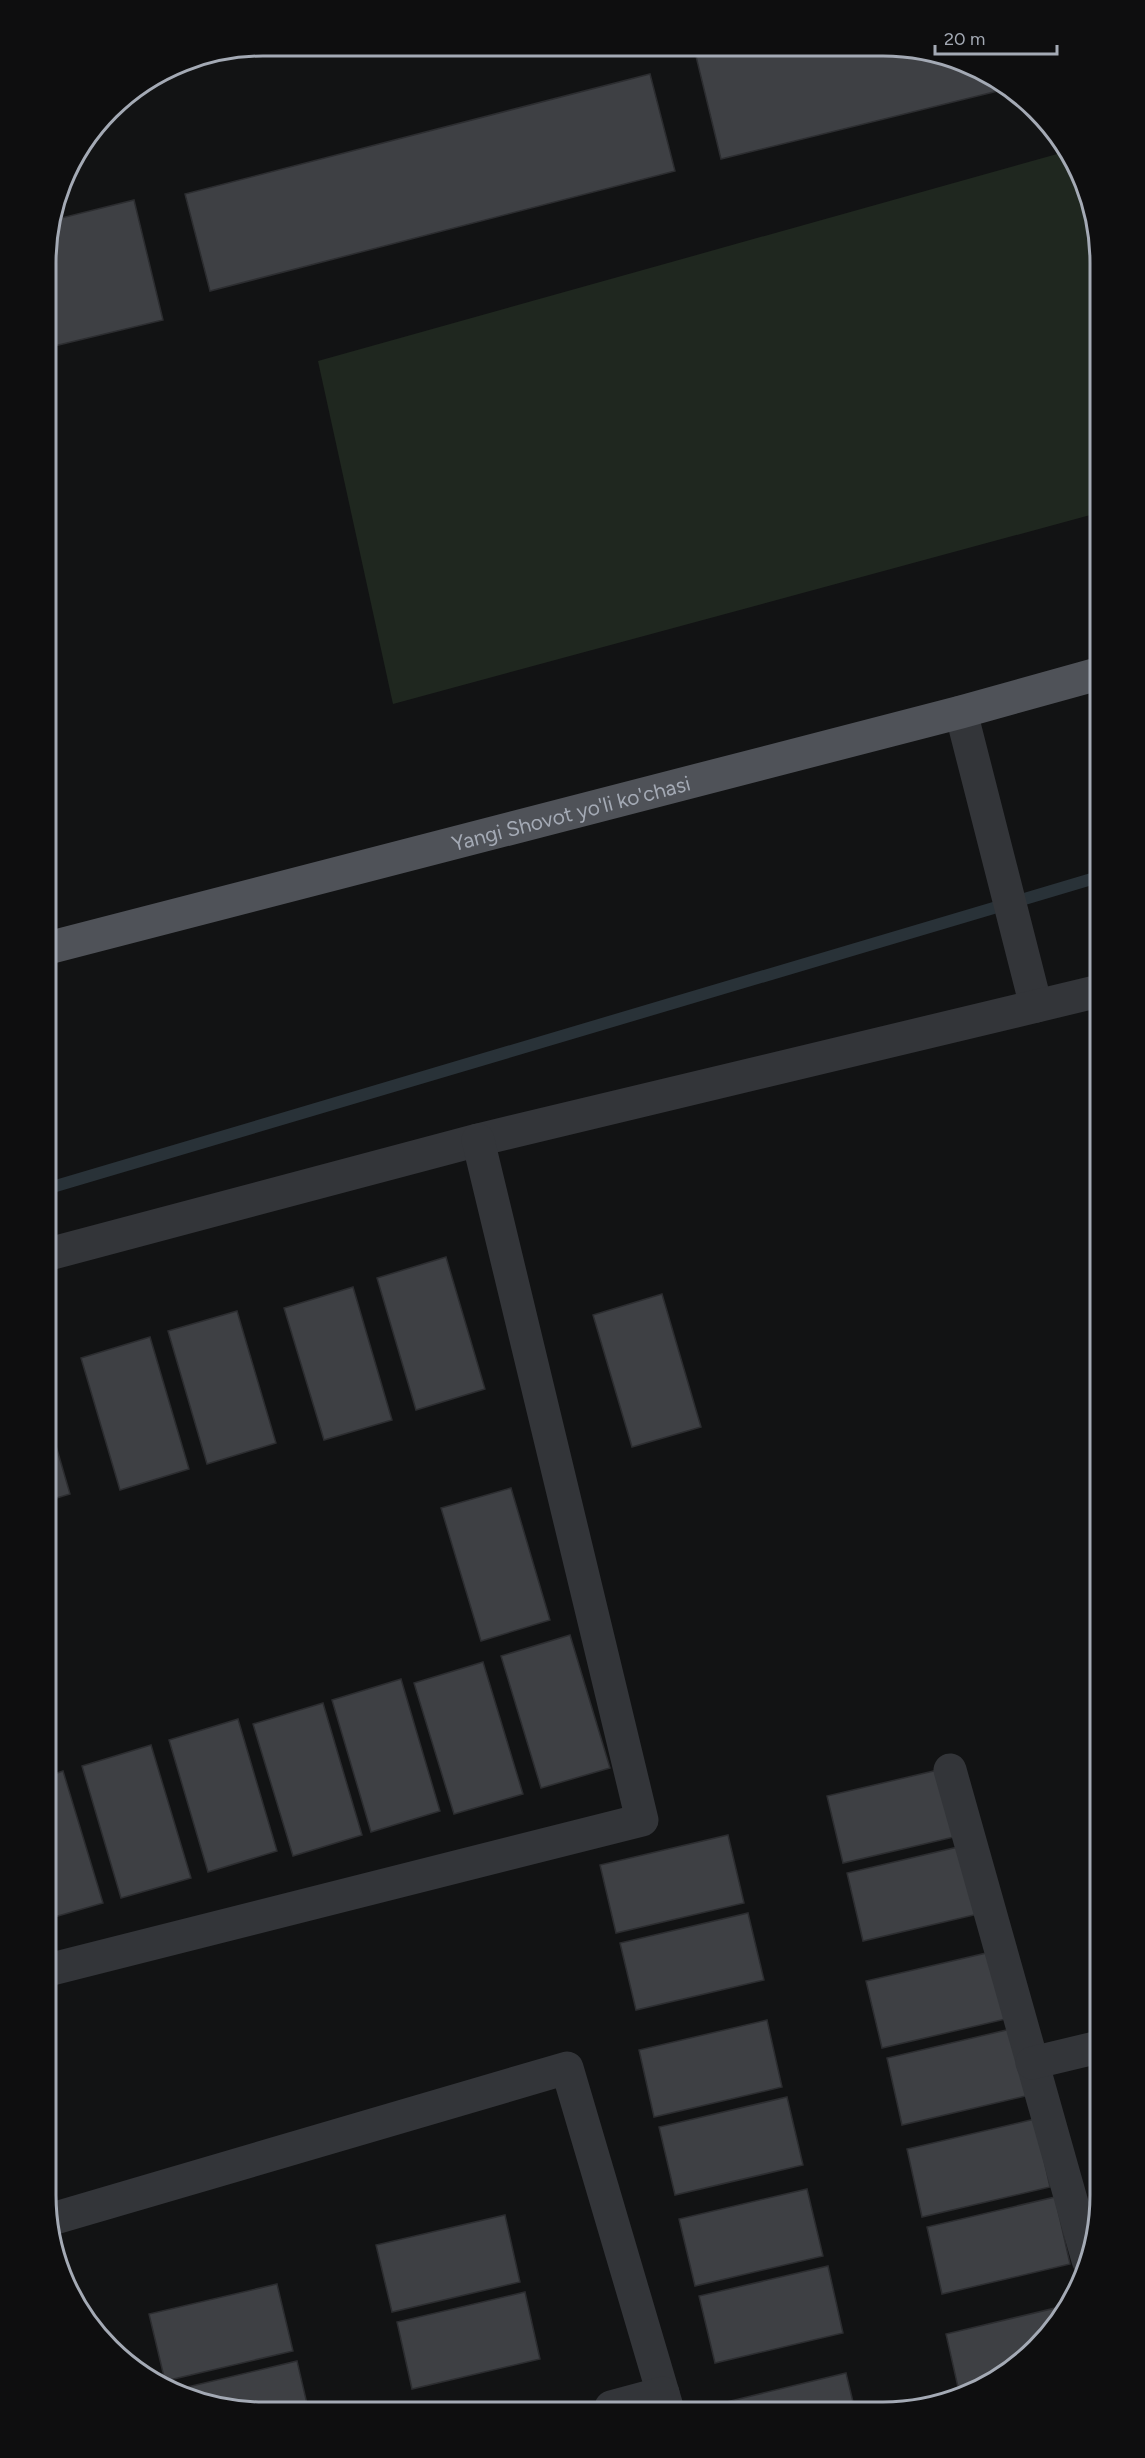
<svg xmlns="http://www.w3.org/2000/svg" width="1145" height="2458" font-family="Figtree,sans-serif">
  <rect width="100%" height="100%" fill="#121314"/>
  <path fill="#1f271f" d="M1068,151L1093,206L1094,514L393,704L318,361Z"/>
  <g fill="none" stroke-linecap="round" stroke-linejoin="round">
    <path stroke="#293238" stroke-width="12" d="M49,1188L1095,878"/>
  </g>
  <g fill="#3e4044" stroke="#2c2d30" stroke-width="1.5">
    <path d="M694,48L925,49L1006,89L721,159Z"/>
    <path d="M650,74L675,171L210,291L185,194Z"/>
    <path d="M134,200L163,320L46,348L45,248L53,220Z"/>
    <path d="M446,1257L485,1389L416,1410L377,1278Z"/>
    <path d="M353,1287L392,1420L324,1440L284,1308Z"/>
    <path d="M662,1294L701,1427L632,1447L593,1315Z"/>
    <path d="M237,1311L276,1443L207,1464L168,1331Z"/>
    <path d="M150,1337L189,1469L120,1490L81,1358Z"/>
    <path d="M50,1425L70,1494L50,1500Z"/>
    <path d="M511,1488L550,1620L481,1641L441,1508Z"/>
    <path d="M570,1635L610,1768L541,1788L501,1656Z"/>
    <path d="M483,1662L523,1794L454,1814L414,1683Z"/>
    <path d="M401,1679L440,1811L371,1832L332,1700Z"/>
    <path d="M323,1703L362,1835L293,1856L253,1724Z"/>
    <path d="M238,1719L277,1851L208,1872L169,1740Z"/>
    <path d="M151,1745L191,1878L121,1898L82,1766Z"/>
    <path d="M955,1766L971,1833L843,1863L827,1796Z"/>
    <path d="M63,1771L103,1903L51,1918V1775Z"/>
    <path d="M728,1835L744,1903L616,1933L600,1865Z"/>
    <path d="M975,1843L991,1911L863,1941L847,1873Z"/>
    <path d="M748,1913L764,1980L636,2010L620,1943Z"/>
    <path d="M995,1951L1010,2018L882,2048L866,1981Z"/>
    <path d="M767,2020L782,2087L654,2117L639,2050Z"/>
    <path d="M1015,2028L1030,2095L902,2125L887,2058Z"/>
    <path d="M787,2097L803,2165L675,2195L659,2127Z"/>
    <path d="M1035,2119L1050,2187L922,2217L907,2149Z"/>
    <path d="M807,2189L823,2256L695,2286L679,2219Z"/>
    <path d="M1055,2197L1070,2264L942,2294L927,2227Z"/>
    <path d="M505,2215L520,2282L392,2312L376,2245Z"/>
    <path d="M828,2266L843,2333L715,2363L699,2296Z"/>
    <path d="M277,2284L293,2351L165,2381L149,2314Z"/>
    <path d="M525,2292L540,2359L412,2389L397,2322Z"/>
    <path d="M1068,2305L1055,2328L1003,2377L960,2396L946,2334Z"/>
    <path d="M297,2361L308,2408L220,2409L179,2389Z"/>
    <path d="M846,2373L854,2406L718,2407V2404Z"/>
  </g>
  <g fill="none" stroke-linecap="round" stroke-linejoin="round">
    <g stroke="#333539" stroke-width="33">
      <path d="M961,712L1036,1006"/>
      <path d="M49,1254L478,1140L1095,992"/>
      <path d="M950,1770L1088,2260"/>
      <path d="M52,1969L642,1820L478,1140"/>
      <path d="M1032,2063L1099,2047"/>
      <path d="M52,2219L567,2068L667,2407"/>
      <path d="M611,2407L663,2393"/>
    </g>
    <path stroke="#4f5258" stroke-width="33" id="s1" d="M48,948L961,712L1094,675"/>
  </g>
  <g text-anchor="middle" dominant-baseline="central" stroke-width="4.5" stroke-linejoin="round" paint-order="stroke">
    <g font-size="21" fill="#a4aab5" stroke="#0e0e0f">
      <text stroke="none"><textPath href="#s1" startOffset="540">Yangi Shovot yo'li ko'chasi</textPath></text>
    </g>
  </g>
  <path d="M0 0H1145V2458H0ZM263 56H883A207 207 0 0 1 1090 263V2195A207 207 0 0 1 883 2402H263A207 207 0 0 1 56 2195V263A207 207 0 0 1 263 56Z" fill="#0e0e0f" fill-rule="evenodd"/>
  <path fill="none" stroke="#a4aab5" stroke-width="3" d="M263 56H883A207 207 0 0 1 1090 263V2195A207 207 0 0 1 883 2402H263A207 207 0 0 1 56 2195V263A207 207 0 0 1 263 56Z"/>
  <path d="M935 45v9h122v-9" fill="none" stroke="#a4aab5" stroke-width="3"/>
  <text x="944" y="45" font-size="18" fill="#a4aab5" stroke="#0e0e0f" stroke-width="4.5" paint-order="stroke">20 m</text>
</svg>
